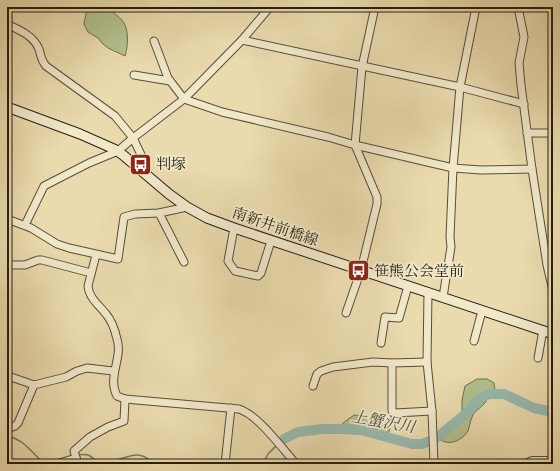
<svg xmlns="http://www.w3.org/2000/svg" width="560" height="471" font-family="'IM FELL DW Pica','Noto Serif JP',serif">
  <rect width="100%" height="100%" fill="#eadbae"/>
  <filter id="stains"><feTurbulence type="fractalNoise" baseFrequency=".005" numOctaves="4"/><feColorMatrix values="0 0 0 0 .2 0 0 0 0 .09 0 0 0 0 .02 0 0 0 .5 -.17"/></filter>
  <radialGradient id="worn" r=".72"><stop offset=".6" stop-color="#630" stop-opacity="0"/><stop offset="1" stop-color="#630" stop-opacity=".3"/></radialGradient>
  <g fill="#b2c18e" stroke="#6c7050">
    <path d="M89,7H125L115,9L114,13C117,16 122,19 124,23C129,32 128,46 125,56L108,48L102,43L98,38L88,32L84,24L87,8Z"/>
    <path d="M477,379H487L494,383L495,391L485,392L475,399L462,412V400L465,386Z"/>
    <path d="M487,399C485,406 476,409 473,415C470,420 470,426 468,431C463,440 449,446 441,440L467,417L483,400Z"/>
    <path d="M354,415C362,415 379,422 384,420C387,419 389,416 393,416L388,435L369,429L342,426L343,423Z"/>
  </g>
  <g fill="none" stroke-linecap="round" stroke-linejoin="round">
    <g stroke="#6b7c71" stroke-width="1.5">
      <path d="M7,436C23,439 32,452 43,463H49L55,462"/>
      <path d="M280,442L284,439"/>
      <path d="M77,455C95,452 90,461 102,463C106,464 110,462 114,461C130,456 141,449 153,464"/>
      <path d="M263,464L268,454L277,445"/>
    </g>
    <path stroke="#98baaf" stroke-width="10" d="M284,439L298,432L322,429H343L361,430L412,444H422L435,439L469,411L480,398L489,394H504L534,408L553,412"/>
    <defs>
      <g id="minor">
        <path d="M516,7H518L524,37L519,63L521,85L532,169L547,265L553,291"/>
        <path d="M7,24C19,30 33,35 39,49C41,56 41,60 46,66L115,116L133,138L146,165L147,175"/>
        <path d="M242,40L460,87L524,104"/>
        <path d="M154,41L168,78L184,99L222,112L328,137L355,145L453,168L481,170L532,169"/>
        <path d="M134,75L170,81"/>
        <path d="M527,133H553"/>
        <path d="M159,213L184,262"/>
        <path d="M7,219L31,228L57,244L69,248L118,259L124,217L135,214L159,213L187,207"/>
        <path d="M25,225L44,186L89,163L118,151L133,138L184,99L242,40L270,7"/>
        <path d="M234,228L228,261L235,271L258,276L261,273L271,241"/>
        <path d="M96,255L88,286C89,298 99,305 106,314C112,321 115,330 117,339C123,358 107,377 117,396L125,399L239,409C258,415 282,448 296,464"/>
        <path d="M7,265H25L38,260H42L91,273"/>
        <path d="M428,292L427,362L432,411L434,464"/>
        <path d="M443,297L451,247L450,237L453,168L460,87L476,7"/>
        <path d="M346,313L361,270L377,204V197L355,145L362,67L375,7"/>
        <path d="M474,341L482,311"/>
        <path d="M381,343L385,317L399,318L408,286"/>
        <path d="M538,358L543,330"/>
        <path d="M392,363V411L395,413L432,411"/>
        <path d="M7,374L11,377L34,385"/>
        <path d="M313,386L317,374L321,371L333,367L373,362L392,363L427,362"/>
        <path d="M7,429L15,426L18,423L34,385L66,377L77,371L87,368L113,371"/>
        <path d="M56,464L76,458"/>
        <path d="M78,464L74,451L90,437L108,427L124,421L125,399"/>
        <path d="M225,464L231,408"/>
      </g>
      <path id="tertiary" d="M526,464L532,461H553"/>
      <path id="secondary" d="M7,107L80,134L114,149L123,155L169,194L187,207L207,218L234,228L553,334"/>
    </defs>
    <use href="#minor" stroke="#584d3a" stroke-width="9"/>
    <use href="#tertiary" stroke="#584d3a" stroke-width="10"/>
    <use href="#secondary" stroke="#271e13" stroke-width="11"/>
    <use href="#minor" stroke="#f1e8ca" stroke-width="7"/>
    <use href="#tertiary" stroke="#f1e8ca" stroke-width="8"/>
    <use href="#secondary" stroke="#f1e8ca" stroke-width="9"/>
  </g>
  <defs>
    <symbol id="bus-square" viewBox="-11 -11 22 22"><rect x="-9" y="-9" width="18" height="18" rx="4" fill="#8f2418" stroke="#f1e8ca"/><path d="M-5-6H5V4H4V6H2V4H-2V6H-4V4H-5ZM-3.5-4V0h7V-4ZM-3.5 1.2v1.5H-2V1.2ZM2 1.2v1.5H3.5V1.2Z" fill="#fff"/></symbol>
  </defs>
  <g fill-rule="evenodd">
    <use href="#bus-square" x="128" y="152" width="25" height="25"/>
    <use href="#bus-square" x="346" y="258" width="25" height="25"/>
  </g>
  <g text-anchor="middle" dominant-baseline="central" stroke-width="3.5" stroke-linejoin="round" paint-order="stroke">
    <g font-size="15" fill="#271e13" stroke="#f1e8ca" text-anchor="start">
      <text x="156" y="164">判塚</text>
      <text x="374" y="271">笹熊公会堂前</text>
    </g>
    <g font-size="15" fill="#271e13" stroke="#f1e8ca">
      <text transform="translate(275 227) rotate(19)">南新井前橋線</text>
    </g>
    <g font-size="16" font-style="italic" fill="#494d42" stroke="#f1e8ca">
      <text transform="translate(383 422) rotate(10)">上蟹沢川</text>
    </g>
  </g>
  <rect width="560" height="471" fill="none" stroke="#eadbae" stroke-width="24"/>
  <rect x="8" y="8" width="544" height="455" fill="none" stroke="#271e13" stroke-width="2"/>
  <rect x="12" y="12" width="536" height="447" fill="none" stroke="#271e13"/>
  <rect width="100%" height="100%" filter="url(#stains)"/>
  <rect width="100%" height="100%" fill="url(#worn)"/>
</svg>
